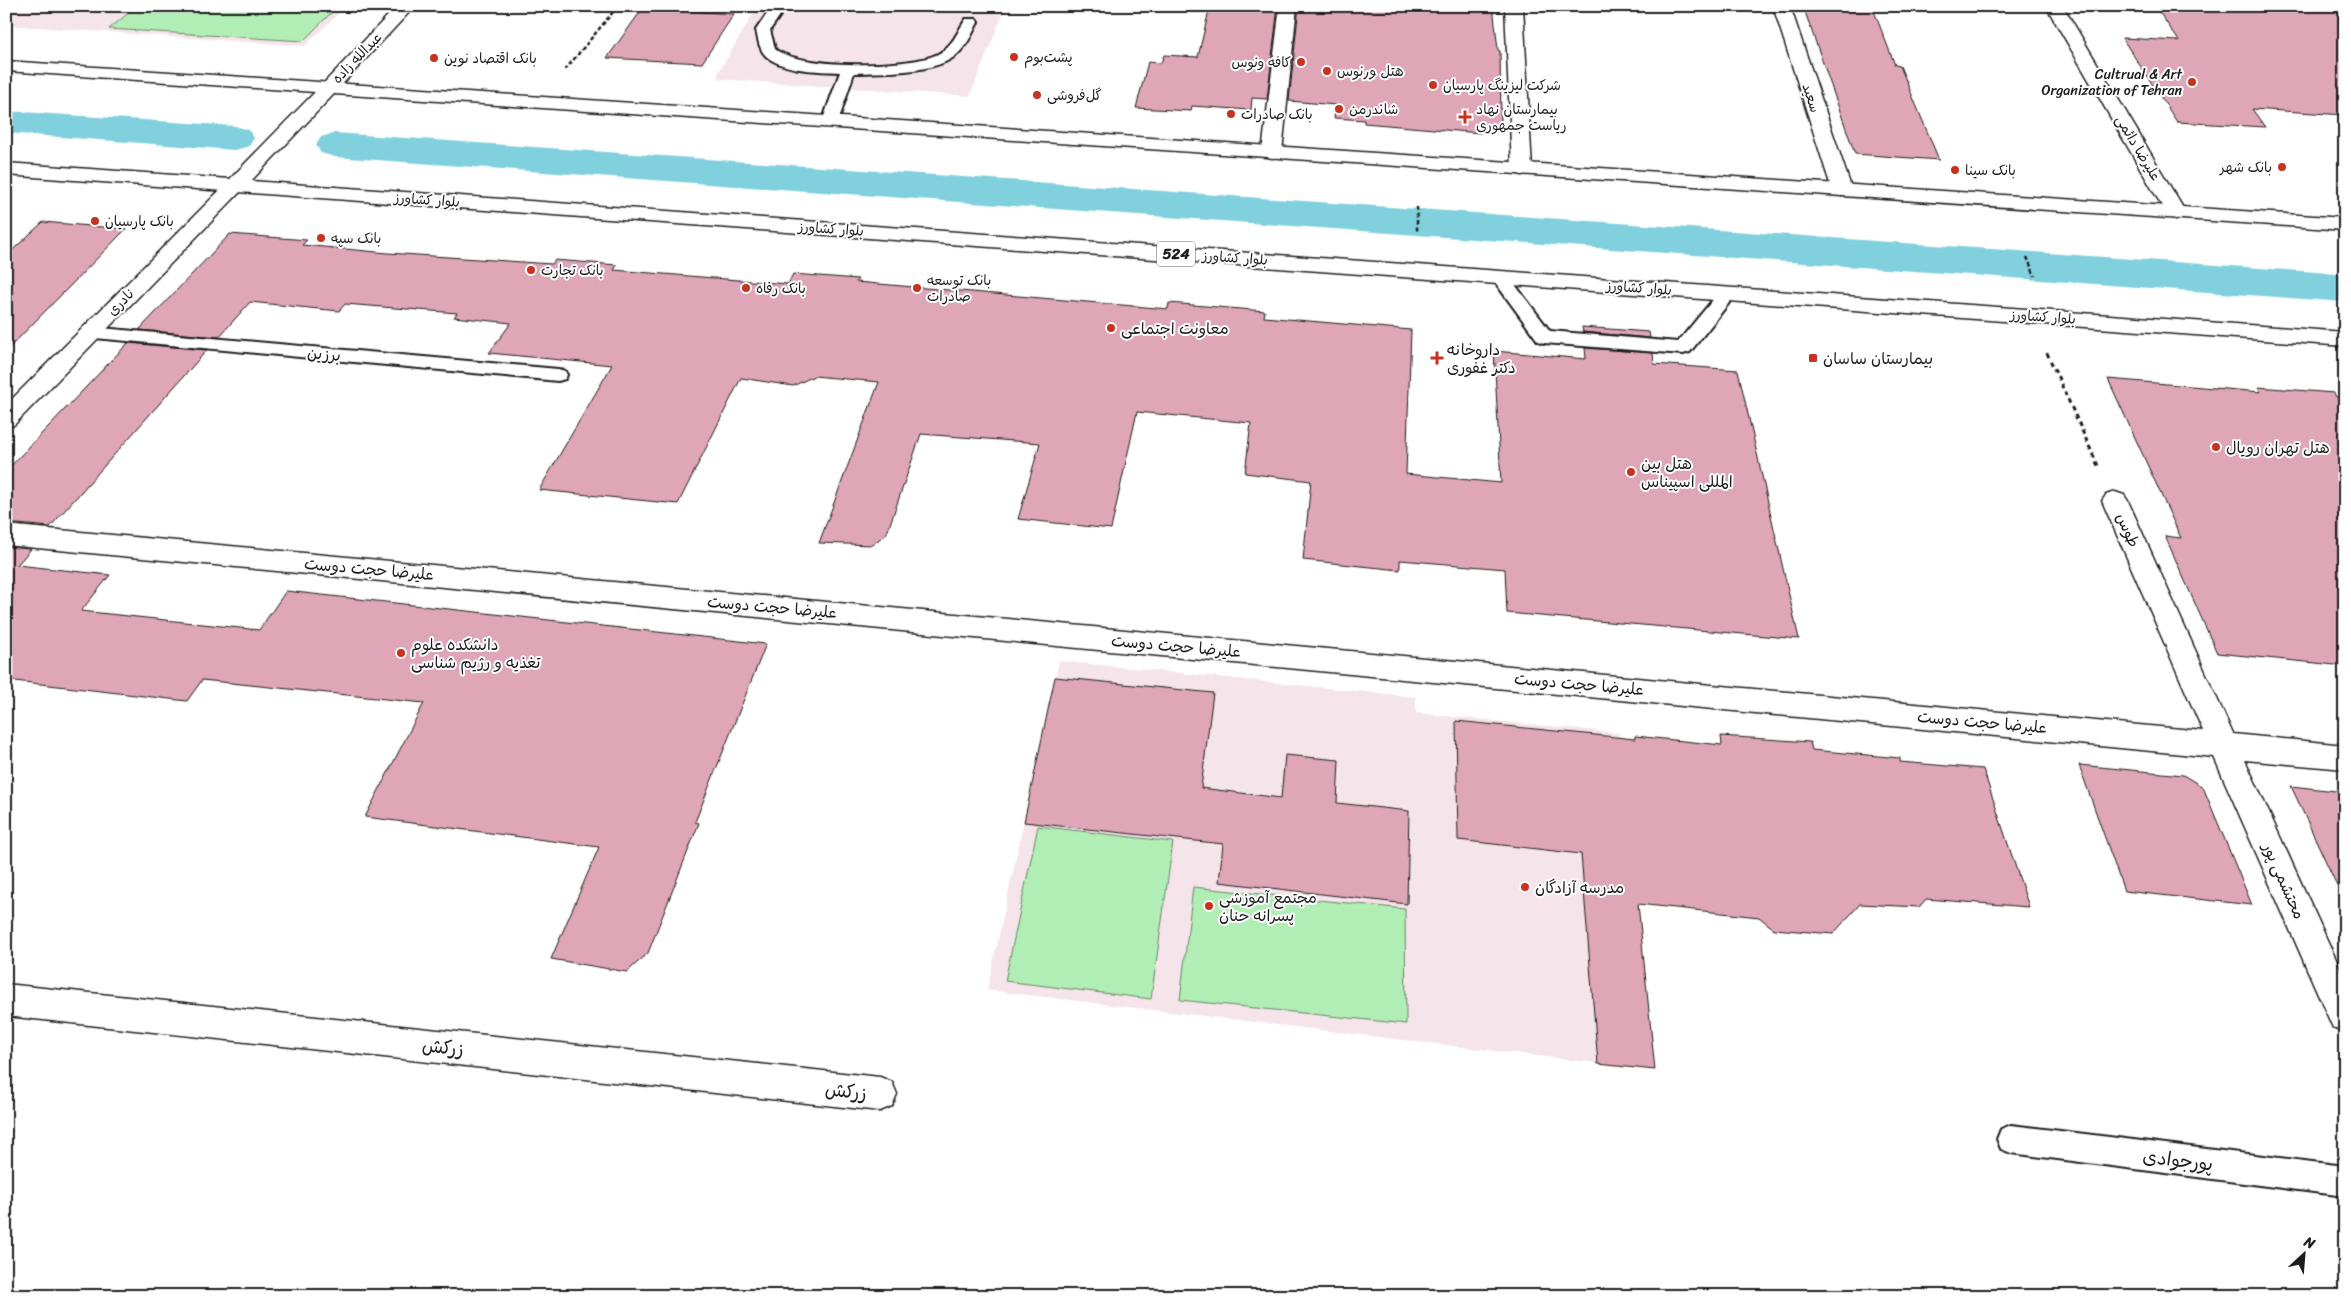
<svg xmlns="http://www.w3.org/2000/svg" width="2351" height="1302" font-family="Sriracha,'Playpen Sans Arabic',sans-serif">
  <rect width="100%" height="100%" fill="#fff"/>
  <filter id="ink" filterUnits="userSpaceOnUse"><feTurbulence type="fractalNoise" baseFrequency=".02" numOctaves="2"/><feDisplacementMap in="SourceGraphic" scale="10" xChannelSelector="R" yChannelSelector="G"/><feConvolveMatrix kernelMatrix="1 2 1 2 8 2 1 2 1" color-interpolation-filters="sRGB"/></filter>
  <g filter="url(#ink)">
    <g fill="#f5e4e9">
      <path d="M6,6H346L305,46L6,25Z"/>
      <path d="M758,6H1006L970,96L718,79V73Z"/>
      <path d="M1059,661L1416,697V713L1619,733L1655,1070L987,990Z"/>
    </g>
    <g fill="#b0eeb5" stroke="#668568">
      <path d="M137,6H338L303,41L109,29Z"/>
      <path d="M1038,826L1173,842L1151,999L1005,981Z"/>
      <path d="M1193,887L1405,909L1406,1024L1180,1000Z"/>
    </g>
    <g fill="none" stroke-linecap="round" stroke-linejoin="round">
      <g fill="#80d0dd" fill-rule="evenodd">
        <path d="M6,111L235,126L249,130L254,138L249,146L235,150L6,133Z"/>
        <path d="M335,133L2345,274V302L335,157L321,153L316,145L321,137Z"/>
      </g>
    </g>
    <g fill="#dea6b7" stroke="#1c1c1c">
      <path d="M1210,6H1278L1267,99L1252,98L1251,110L1192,106L1191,111L1136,108L1148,62L1161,63L1164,55L1198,57Z"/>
      <path d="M1299,6H1493L1498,50L1500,51L1501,122L1480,133L1364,123V120L1334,118L1336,105L1289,101Z"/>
      <path d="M1803,6H1872L1895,65L1900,66L1939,160L1855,154Z"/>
      <path d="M2155,6H2345V115L2252,109L2265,127L2177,122L2122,38L2179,41Z"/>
      <path d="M643,8L734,14L702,63L607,58Z"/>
      <path d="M43,222L126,229L6,351V256Z"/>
      <path d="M230,234L307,240L302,245L388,253L552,264L555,260L617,265L614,270L788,284L793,274L858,279L856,282L1168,309L1169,303L1265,311L1264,317L1411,330L1406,474L1501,483L1494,351L1586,359L1585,348L1653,353L1654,364L1738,370L1799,639L1507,613L1505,569L1400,560V570L1303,560L1311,481L1245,473L1251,423L1137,412L1111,529L1018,519L1040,443L921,434L887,533L872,545L819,543L879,382L814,376L793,386L741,378L678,504L539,490L612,365L489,353L511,323L454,317L457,313L345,304L339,311L250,302L219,337L139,330Z"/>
      <path d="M1582,327L1649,332L1650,338L1583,332Z"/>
      <path d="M128,343L207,350L50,527L6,523V471Z"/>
      <path d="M2108,379L2261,392L2258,387L2334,393L2336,397H2345V666L2217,653L2165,536L2181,538Z"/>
      <path d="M6,547L31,549L17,565L110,575L81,611L259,630L286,591L766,644L695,822L699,823L648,953L627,972L551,959L599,847L365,817L424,703L202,680L187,701L6,680Z"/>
      <path d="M1055,677L1213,693L1201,788L1281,798L1285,755L1339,760L1337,803L1409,811L1407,904L1219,882L1223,844L1024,822Z"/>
      <path d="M1456,721L1635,739V736L1722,745L1721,736L1810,742L1812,750L1900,758V762L1983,769L2029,907L1926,899L1919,907L1860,904L1833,934L1774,929L1759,917L1638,904L1655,1070L1598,1064L1581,854L1458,840Z"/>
      <path d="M2079,765L2183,775L2203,787L2252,905L2124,891Z"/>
      <path d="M2291,786L2345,792V903Z"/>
    </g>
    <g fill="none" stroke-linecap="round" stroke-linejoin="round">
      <defs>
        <g id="lane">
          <path d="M774,10L781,14L770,30L775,49C799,69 910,68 938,54C953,46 957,32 966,19H976L978,22C972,35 965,49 954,57C930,74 882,72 854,73L838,122L835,125H825L822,122L840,72C818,71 783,71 766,56C759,49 758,39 756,30L769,11Z"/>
          <path d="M1501,273L1507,274L1550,331L1678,342L1721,290H1733L1736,294L1690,352L1683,354L1544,343L1538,341L1492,278L1495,274Z"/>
          <path d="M90,327L558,369L565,371L567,375L565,379L558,381L84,337L81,333L84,329Z"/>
          <path d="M2011,1125L2345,1166V1196L2011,1153L2001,1149L1997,1139L2001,1129Z"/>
        </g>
        <g id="street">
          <path d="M397,6H415L335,92H323L320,88L323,84Z"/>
          <path d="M1280,6H1297L1282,152L1279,156L1272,158L1265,156L1262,152Z"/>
          <path d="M1505,6H1523L1532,169L1529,173L1522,175L1515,173L1512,169Z"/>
          <path d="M1773,6H1790L1852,190L1849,194L1842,196L1835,194L1832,190Z"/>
          <path d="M2115,492L2124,495L2128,501L2233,734L2345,745V769L2245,760L2345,979V1033L2333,1028L2214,757L6,545V525L2203,731L2102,501L2106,495Z"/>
          <path d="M6,984L880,1077L892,1082L897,1094L892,1106L880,1111L6,1016Z"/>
        </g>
        <g id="secondary">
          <path d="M2046,6H2063L2186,213L2183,217L2176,219L2169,217L2166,213Z"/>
          <path d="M236,179L243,181L246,185L243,189L14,425L6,427V405L229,181Z"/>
        </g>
        <path id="primary" d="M6,61L2345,218V230L334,94L251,181L2345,332V346L6,175V163L230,179L315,92L6,71Z"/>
      </defs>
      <use href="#lane" stroke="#1c1c1c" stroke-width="4"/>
      <use href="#street" stroke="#1c1c1c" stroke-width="3"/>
      <use href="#secondary" stroke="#1c1c1c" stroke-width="3"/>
      <use href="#primary" stroke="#1c1c1c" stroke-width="3"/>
      <path stroke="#1c1c1c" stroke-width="2.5" stroke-dasharray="4 2.5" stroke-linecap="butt" d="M565,70L618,6"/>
      <path stroke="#1c1c1c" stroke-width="3" stroke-dasharray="4.5 4" stroke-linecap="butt" d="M2047,353L2099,468"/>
      <use href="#lane" fill="#fff" fill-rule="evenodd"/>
      <use href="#street" fill="#fff" fill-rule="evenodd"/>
      <use href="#secondary" fill="#fff" fill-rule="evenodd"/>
      <use href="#primary" fill="#fff" fill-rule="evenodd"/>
      <g stroke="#1c1c1c" stroke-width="2.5" stroke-dasharray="4 2.5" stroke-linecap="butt">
        <path d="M1417,207V232"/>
        <path d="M2027,257L2035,276"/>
      </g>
    </g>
  </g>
  <g fill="#c8321e" stroke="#fff" stroke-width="2">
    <circle cx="1014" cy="57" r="5"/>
    <circle cx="434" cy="58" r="5"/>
    <circle cx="1301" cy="62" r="5"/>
    <circle cx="1327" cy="71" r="5"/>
    <circle cx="2192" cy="82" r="5"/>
    <circle cx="1433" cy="85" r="5"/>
    <circle cx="1037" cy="95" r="5"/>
    <circle cx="1339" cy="109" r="5"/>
    <circle cx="1231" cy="114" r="5"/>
    <path d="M1462.5 109.5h5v5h5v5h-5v5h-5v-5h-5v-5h5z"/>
    <circle cx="2282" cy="167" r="5"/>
    <circle cx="1955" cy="170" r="5"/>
    <circle cx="95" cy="221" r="5"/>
    <circle cx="321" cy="238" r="5"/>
    <circle cx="531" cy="270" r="5"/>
    <circle cx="746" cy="288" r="5"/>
    <circle cx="917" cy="288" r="5"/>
    <circle cx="1111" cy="328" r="5"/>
    <path d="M1434.5 350.5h5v5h5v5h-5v5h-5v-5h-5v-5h5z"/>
    <rect x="1808" y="353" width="10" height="10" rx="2.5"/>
    <circle cx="2216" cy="447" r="5"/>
    <circle cx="1631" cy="472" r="5"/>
    <circle cx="401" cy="653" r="5"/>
    <circle cx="1525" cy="887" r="5"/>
    <circle cx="1209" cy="906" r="5"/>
  </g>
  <g text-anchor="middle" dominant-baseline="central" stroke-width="4" stroke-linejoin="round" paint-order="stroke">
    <g font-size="14" fill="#1c1c1c" stroke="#fff" text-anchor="start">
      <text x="1024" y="57">پشت‌بوم</text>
      <text x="444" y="58">بانک اقتصاد نوین</text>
      <text x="1291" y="62" text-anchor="end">کافه ونوس</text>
      <text x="1337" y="71">هتل ورنوس</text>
      <text x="2182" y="74" text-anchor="end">Cultrual &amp; Art<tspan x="2182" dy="16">Organization of Tehran</tspan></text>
      <text x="1443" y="85">شرکت لیزینگ پارسیان</text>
      <text x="1047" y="95">گل‌فروشی</text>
      <text x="1349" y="109">شاندرمن</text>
      <text x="1476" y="109">بیمارستان نهاد<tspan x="1476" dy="16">ریاست جمهوری</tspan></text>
      <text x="1241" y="114">بانک صادرات</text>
      <text x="2272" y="167" text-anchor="end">بانک شهر</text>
      <text x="1965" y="170">بانک سینا</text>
      <text x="105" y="221">بانک پارسیان</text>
      <text x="331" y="238">بانک سپه</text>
      <text x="541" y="270">بانک تجارت</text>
      <text x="927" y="280">بانک توسعه<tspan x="927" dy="16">صادرات</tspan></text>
      <text x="756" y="288">بانک رفاه</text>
    </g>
    <g font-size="14" fill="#1c1c1c" stroke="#fff">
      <text transform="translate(357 58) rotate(-46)">عبدالله زاده</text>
      <text transform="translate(1811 98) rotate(72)">سعید</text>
      <text transform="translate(2138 148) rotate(59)">علیرضا دائمی</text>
      <text transform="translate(427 200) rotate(4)">بلوار کشاورز</text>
      <text transform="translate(831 229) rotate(4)">بلوار کشاورز</text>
      <text transform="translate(1235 258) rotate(4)">بلوار کشاورز</text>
      <text transform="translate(1639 288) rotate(4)">بلوار کشاورز</text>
      <text transform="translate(121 302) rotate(-45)">نادری</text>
      <text transform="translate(2043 317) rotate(4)">بلوار کشاورز</text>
    </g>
    <rect fill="#fff" stroke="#606060" stroke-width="1" x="1157" y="241.5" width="38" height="25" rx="4"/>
    <g font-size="15" font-weight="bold" fill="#1c1c1c">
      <text x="1176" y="254">524</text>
    </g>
    <g font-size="16" fill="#1c1c1c" stroke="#fff" text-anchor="start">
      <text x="1121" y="328">معاونت اجتماعی</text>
      <text x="1447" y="349">داروخانه<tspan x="1447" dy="18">دکتر غفوری</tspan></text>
      <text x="1823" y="358">بیمارستان ساسان</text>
      <text x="2226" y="447">هتل تهران رویال</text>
      <text x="1641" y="463">هتل بین<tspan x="1641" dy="18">المللی اسپیناس</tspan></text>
      <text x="411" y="644">دانشکده علوم<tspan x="411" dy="18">تغذیه و رژیم شناسی</tspan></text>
      <text x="1535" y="887">مدرسه آزادگان</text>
      <text x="1219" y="897">مجتمع آموزشی<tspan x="1219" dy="18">پسرانه حنان</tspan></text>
    </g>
    <g font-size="16" fill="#1c1c1c" stroke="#fff">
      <text transform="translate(324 354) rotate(5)">برزین</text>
      <text transform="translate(2128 530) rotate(66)">طوس</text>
      <text transform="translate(369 569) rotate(5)">علیرضا حجت دوست</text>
      <text transform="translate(772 607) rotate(5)">علیرضا حجت دوست</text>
      <text transform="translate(1176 646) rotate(5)">علیرضا حجت دوست</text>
      <text transform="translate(1579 684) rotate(5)">علیرضا حجت دوست</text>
      <text transform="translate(1982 722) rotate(5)">علیرضا حجت دوست</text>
      <text transform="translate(2284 881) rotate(66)">محتشمی پور</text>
    </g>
    <g font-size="19" fill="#1c1c1c" stroke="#fff">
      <text transform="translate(443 1047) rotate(6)">زرکش</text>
      <text transform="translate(846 1091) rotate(6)">زرکش</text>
      <text transform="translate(2178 1160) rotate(7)">پورجوادی</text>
    </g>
  </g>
  <rect width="2351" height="1302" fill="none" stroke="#fff" stroke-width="25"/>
  <rect x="12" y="12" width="2326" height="1277" fill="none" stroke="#1c1c1c" stroke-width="2" filter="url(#ink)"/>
  <g transform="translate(2304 1254) rotate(26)" stroke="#ffffff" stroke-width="4" paint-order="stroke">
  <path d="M0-4L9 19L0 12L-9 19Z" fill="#1c1c1c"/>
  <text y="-8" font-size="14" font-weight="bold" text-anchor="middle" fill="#1c1c1c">N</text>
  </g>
</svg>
